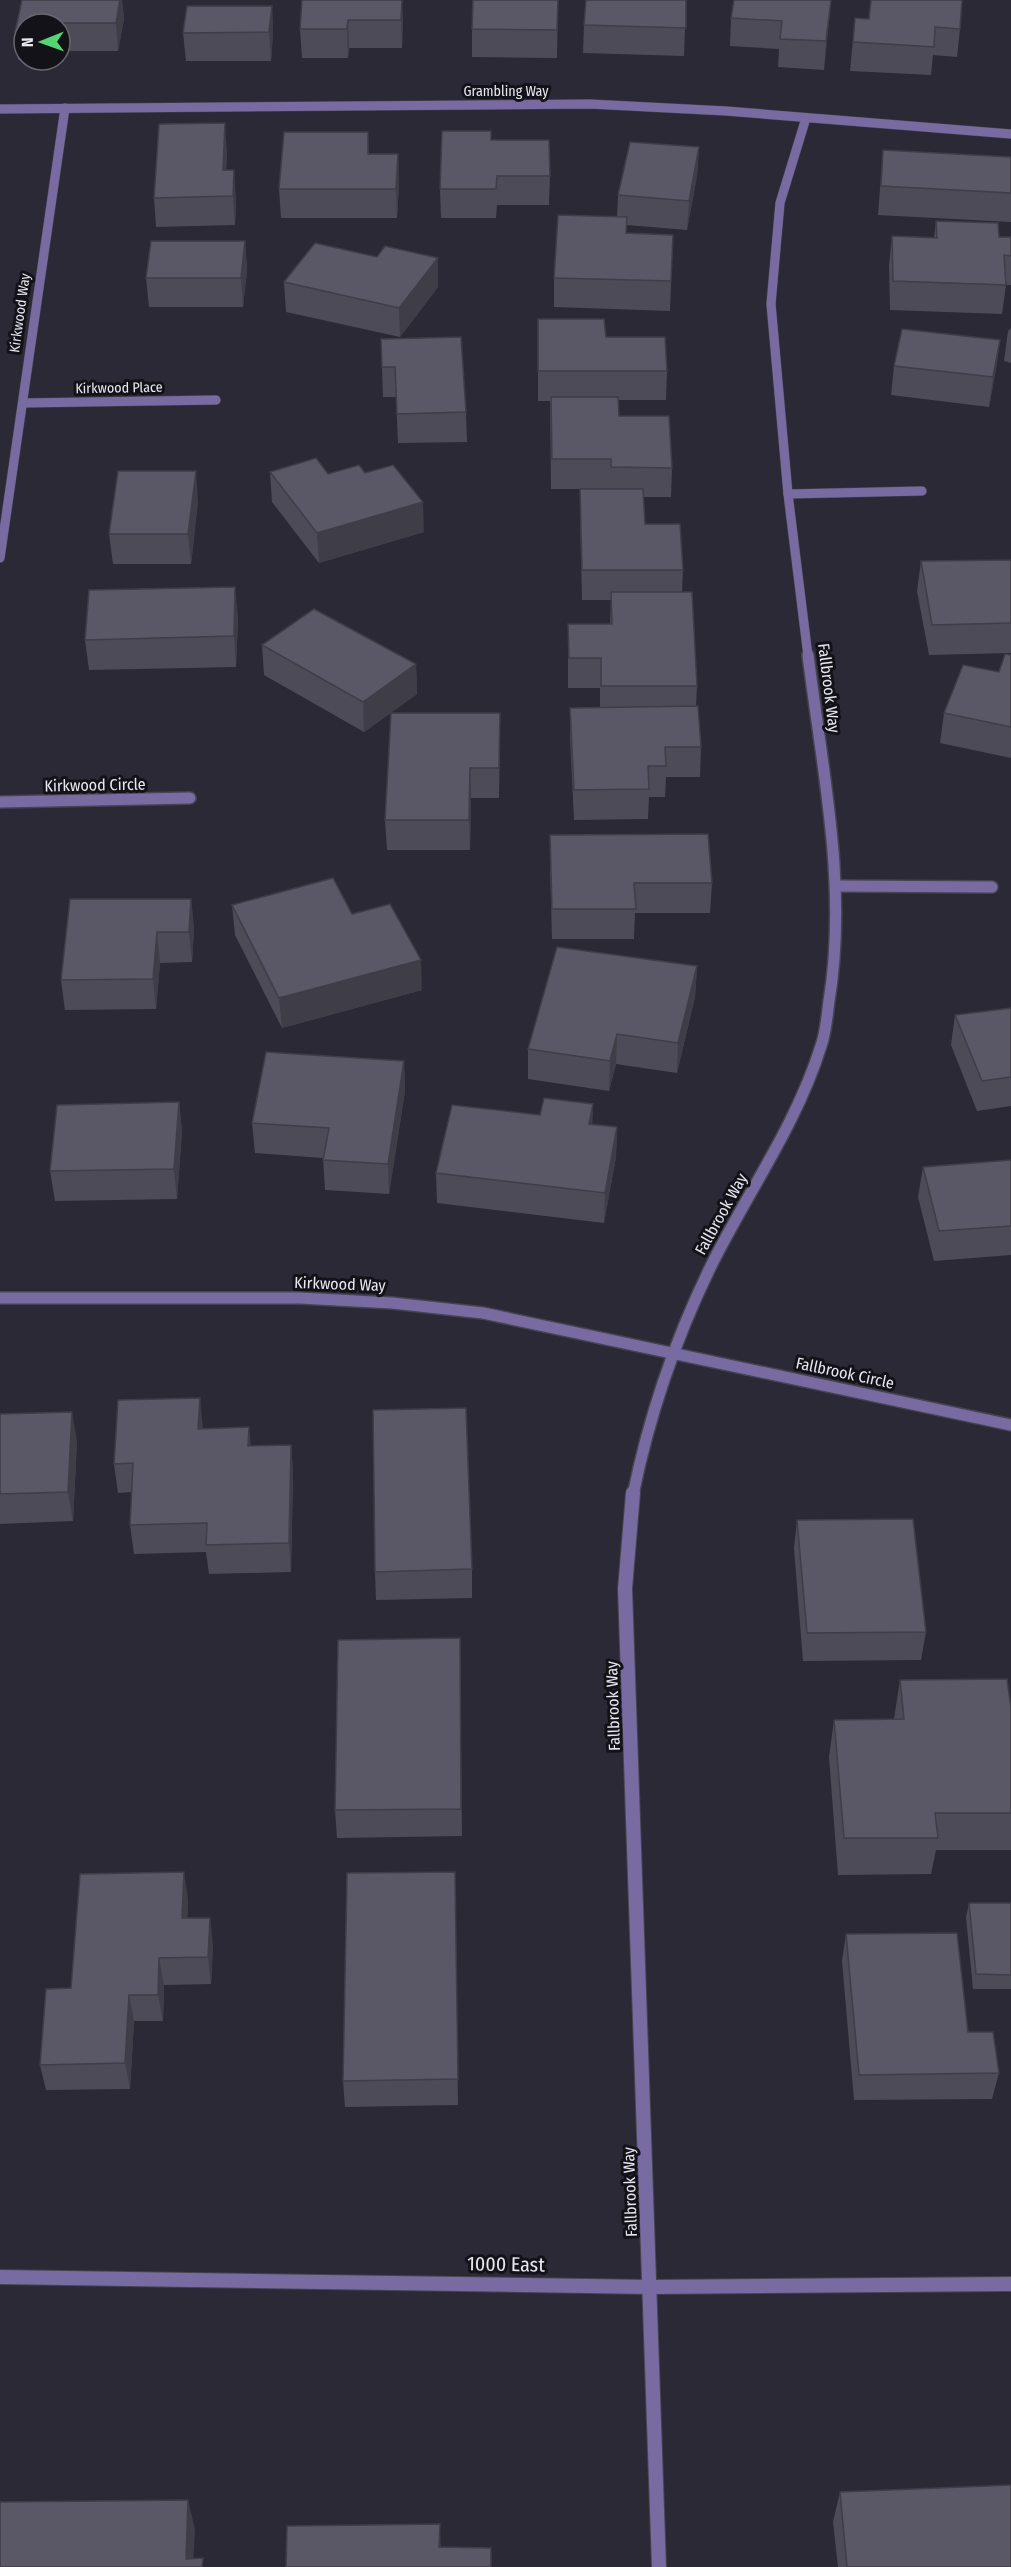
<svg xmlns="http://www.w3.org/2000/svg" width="1011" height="2567" font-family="'Fira Sans Condensed',sans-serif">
  <rect width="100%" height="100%" fill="#2b2936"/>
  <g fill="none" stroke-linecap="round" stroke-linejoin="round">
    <defs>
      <g id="minor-far2">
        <path d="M0,109L590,104L726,111L1011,134"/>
        <path d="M806,118L780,203L771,304L788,494L808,656"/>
        <path d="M23,403L216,400"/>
        <path d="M788,494L922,491"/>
        <path d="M0,558L65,108"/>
      </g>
      <g id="minor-far1">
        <path d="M0,802L190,798"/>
        <path d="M837,886L992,887"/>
        <path d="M0,1298H300L392,1303L483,1313L1011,1425"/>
        <path d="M633,1495C649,1416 675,1340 710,1268C747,1193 796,1126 821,1046C826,1032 827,1016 829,1001C848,886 822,769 808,655"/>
      </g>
      <path id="minor" d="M633,1493L625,1589L659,2567"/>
      <path id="tertiary" d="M0,2277L650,2287L1011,2284"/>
    </defs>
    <use href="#minor-far2" stroke="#454450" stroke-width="10"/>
    <use href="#minor-far1" stroke="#454450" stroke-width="14"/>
    <use href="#minor" stroke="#454450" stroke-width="16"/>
    <use href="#tertiary" stroke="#454450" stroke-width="16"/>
    <use href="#minor-far2" stroke="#776ba1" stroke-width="9"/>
    <use href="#minor-far1" stroke="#776ba1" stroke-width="11"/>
    <use href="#minor" stroke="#776ba1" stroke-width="14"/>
    <use href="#tertiary" stroke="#776ba1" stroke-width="14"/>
  </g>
  <g fill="#4d4b58" fill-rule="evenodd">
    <path d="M22,0H122L124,19L118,51H66L64,60H18L15,32ZM24,24H60V60H24Z"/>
    <path d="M302,0L403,17L402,48H349L348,58H302L300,29Z"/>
    <path d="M558,0L557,58L472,57V29Z"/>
    <path d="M686,0L684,56L583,53L584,25Z"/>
    <path d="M831,0L824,70L778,67L779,49L730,46L731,18Z"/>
    <path d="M272,6L273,34L271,61H186L183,33Z"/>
    <path d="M855,18L960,29L957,57L933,55L931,75L850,71Z"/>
    <path d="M368,132L369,154H398L399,183L397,218H281L279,189Z"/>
    <path d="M491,140L550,176L549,205H497L496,218H441L440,189Z"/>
    <path d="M699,147L697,176L687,230L627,225L626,233L673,235L670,311L554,307V278L617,217L618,195Z"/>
    <path d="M883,150L1011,157V222L878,215Z"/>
    <path d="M227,152L226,170L236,199L235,225L156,227L154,198Z"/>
    <path d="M936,221L999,237H1011V285H1006L1002,314L890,310L889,265L892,236L934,237Z"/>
    <path d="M245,241L247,270L243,307H149L146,278Z"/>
    <path d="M284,282L438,287L400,337L286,312Z"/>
    <path d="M538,319L606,337L667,371L666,400H619V416L672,468L671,497H643L645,524L683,570L682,592L697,686L696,707L701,747L700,777H666L665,797H649L648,819L574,820L570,738V708H600V688H568V624H610L611,600H582L580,518V489H551L550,401H538Z"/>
    <path d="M1011,328V363L1004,361L1008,331Z"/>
    <path d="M381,339L466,412L467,442L398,443L396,397H383Z"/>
    <path d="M1000,340L996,369L989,407L891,395L894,366Z"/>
    <path d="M270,472L328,474L365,473L424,532L319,563L272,502Z"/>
    <path d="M198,501L191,564H113L109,534Z"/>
    <path d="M1011,560V653L929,655L917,591L921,561Z"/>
    <path d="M238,617L236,667L89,670L85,640Z"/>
    <path d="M262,645L416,664L417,694L364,732L264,675Z"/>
    <path d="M1011,655V758L940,743L944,713L999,672Z"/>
    <path d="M500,713L499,798H471L470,850H387L385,820Z"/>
    <path d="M550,835L712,883L710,913H635L634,939H552L550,865Z"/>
    <path d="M191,899L194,929L192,962L160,963L156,1009L65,1010L61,980Z"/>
    <path d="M232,905L352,914L422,990L282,1028L235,935Z"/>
    <path d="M697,966L695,997L677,1073L616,1064L609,1091L528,1079V1049Z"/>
    <path d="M1011,1008V1106L977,1111L951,1045L955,1015Z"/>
    <path d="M404,1061L405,1091L389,1194L325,1190L323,1158L255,1153L252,1123Z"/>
    <path d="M179,1102L182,1132L177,1199L55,1201L50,1171Z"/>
    <path d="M593,1104L592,1124L617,1127L616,1157L604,1223L437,1203L436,1173L540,1115Z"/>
    <path d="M1011,1160V1255L934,1261L918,1197L923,1167Z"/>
    <path d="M0,1414L77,1441L73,1521L0,1524Z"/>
    <path d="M203,1429L251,1446L291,1445L293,1474L291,1572L209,1574L206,1552L134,1554L130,1525L132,1492L118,1493L114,1464Z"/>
    <path d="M797,1520L926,1632L921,1660L803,1661L794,1548Z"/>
    <path d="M472,1569V1598L376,1600L375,1572Z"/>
    <path d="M460,1638L462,1836L337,1838L335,1810Z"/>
    <path d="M900,1680L1011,1708V1850H936L931,1874L838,1875L829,1757L834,1720L894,1719Z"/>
    <path d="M455,1872L458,2105L345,2107L343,2081Z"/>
    <path d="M188,1899L187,1918L213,1945L211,1984L164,1985L163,2021H134L130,2089L46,2090L40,2065L71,1988Z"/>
    <path d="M969,1903H1011V1989H973L966,1917Z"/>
    <path d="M846,1934L968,2032L999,2073L992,2099L854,2100L842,1961Z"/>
    <path d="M840,2492L1011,2567H838L833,2522Z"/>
  </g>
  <g fill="#3f3d47">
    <path d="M120,0H122L124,19L118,51L116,23Z"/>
    <path d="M402,0L403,17L402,48L401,20Z"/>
    <path d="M831,0L829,22L824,70L826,41Z"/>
    <path d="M272,6L273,34L271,61L269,32Z"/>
    <path d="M348,20L349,48L348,58L347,29Z"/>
    <path d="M63,23L66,51L64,60L61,32Z"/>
    <path d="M225,123L227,152L225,199L223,170Z"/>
    <path d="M699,147L697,176L687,230L689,201Z"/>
    <path d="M398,154L399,183L397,218L396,189Z"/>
    <path d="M234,170L236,199L235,225L233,196Z"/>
    <path d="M245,241L247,270L243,307L241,278Z"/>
    <path d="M438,258V287L400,337L399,308Z"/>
    <path d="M1000,340L996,369L989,407L993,377Z"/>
    <path d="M196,471L198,501L191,564L188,534Z"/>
    <path d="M423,502L424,532L319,563L317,533Z"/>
    <path d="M235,587L238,617L236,667L234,636Z"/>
    <path d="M416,664L417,694L364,732L363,702Z"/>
    <path d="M500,713V744L499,798V768Z"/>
    <path d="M470,768L471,798L470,850L469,820Z"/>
    <path d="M191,899L194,929L192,962L189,932Z"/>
    <path d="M157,932L160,963L156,1009L153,979Z"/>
    <path d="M421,960L422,990L282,1028L279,998Z"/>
    <path d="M697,966L695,997L677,1073L678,1043Z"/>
    <path d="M617,1034L616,1064L609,1091L610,1061Z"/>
    <path d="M404,1061L405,1091L389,1194L388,1164Z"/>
    <path d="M179,1102L182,1132L177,1199L174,1169Z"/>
    <path d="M593,1104L592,1134L589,1124Z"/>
    <path d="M617,1127L616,1157L604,1223L605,1193Z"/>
    <path d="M200,1398L203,1428L201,1458L198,1429Z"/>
    <path d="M72,1412L77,1441L73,1521L68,1492Z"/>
    <path d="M249,1427L252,1457L248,1446Z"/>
    <path d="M291,1445L293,1474L291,1572L289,1543Z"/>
    <path d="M184,1872L188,1899L187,1945L182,1918Z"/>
    <path d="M210,1918L213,1945L211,1984L208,1957Z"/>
    <path d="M159,1958L164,1985L163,2021L158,1995Z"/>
    <path d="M129,1995L134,2021L130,2089L125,2063Z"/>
    <path d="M188,2500L195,2529L193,2567L186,2559Z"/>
    <path d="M440,2524L441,2553L439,2547Z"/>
  </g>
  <g fill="#5a5766" stroke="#3f3d47" stroke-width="1.5">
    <path d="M22,0H120L116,23H63L61,32H60V24H24V32H15Z"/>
    <path d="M302,0H402L401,20H348L347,29H300Z"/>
    <path d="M473,0H558L557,30L472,29Z"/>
    <path d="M586,0H686V28L584,25Z"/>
    <path d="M734,0H831L826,41L780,39L782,21L731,18Z"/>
    <path d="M871,0H962L960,29L935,27L934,47L853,42L855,18L869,19Z"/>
    <path d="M187,6H272L269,32L183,33Z"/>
    <path d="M225,123L223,170H234L233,196L154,198L159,124Z"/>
    <path d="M442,131H491V140H549L550,176H497L496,189H440Z"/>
    <path d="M284,132H368V154H398L396,189H279Z"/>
    <path d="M630,142L699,147L689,201L618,195Z"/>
    <path d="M883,150L1011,157V193L881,186Z"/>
    <path d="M558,215L627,217L626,233L673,235L671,281L554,278Z"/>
    <path d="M936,221L998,223L999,237H1011V256L1004,255L1006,285L893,281L892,236L937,238Z"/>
    <path d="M151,241H245L241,278H146Z"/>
    <path d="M315,243L377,257L385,246L438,258L399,308L284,282Z"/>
    <path d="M538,319H604L606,337H665L667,371H538Z"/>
    <path d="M902,329L1000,340L993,377L894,366Z"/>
    <path d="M461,337L466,412L397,414L395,367H382L381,339Z"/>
    <path d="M551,397H618L619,416H669L672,468L611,467V459H552Z"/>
    <path d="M316,458L328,474L359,465L365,473L393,465L423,502L317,533L270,472Z"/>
    <path d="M118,471H196L188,534H109Z"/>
    <path d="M580,489H643L645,524H680L683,570H582Z"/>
    <path d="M1011,560V623L932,625L921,561Z"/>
    <path d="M235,587L234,636L85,640L89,590Z"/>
    <path d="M611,592H692L697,686H601V658H569L568,624H612Z"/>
    <path d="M314,609L416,664L363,702L262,645Z"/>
    <path d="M1005,654L1011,655V727L944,713L963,665L999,672Z"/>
    <path d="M698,706L701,747H665L666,766H648L649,789L574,790L570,708Z"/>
    <path d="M391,713H500L499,768H470L469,820H385Z"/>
    <path d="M708,834L712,883H634L636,909H552L550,835Z"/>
    <path d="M333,878L352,914L390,904L421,960L279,998L232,905Z"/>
    <path d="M70,899H191L189,932H157L153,979L61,980Z"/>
    <path d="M557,947L697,966L678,1043L617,1034L610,1061L528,1049Z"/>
    <path d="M1011,1008V1077L982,1081L955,1015Z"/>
    <path d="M266,1052L404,1061L388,1164L323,1160L329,1128L252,1123Z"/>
    <path d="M544,1098L593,1104L589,1124L617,1127L605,1193L436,1173L452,1105L540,1115Z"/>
    <path d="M179,1102L174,1169L50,1171L57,1105Z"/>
    <path d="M1011,1160V1226L939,1231L923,1167Z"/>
    <path d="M200,1398L198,1429L249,1427L248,1446L291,1445L289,1543L206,1545L207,1523L130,1525L133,1463L114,1464L118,1400Z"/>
    <path d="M466,1408L472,1569L375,1572L373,1410Z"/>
    <path d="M72,1412L68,1492L0,1494V1414Z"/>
    <path d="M913,1519L926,1632L807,1633L797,1520Z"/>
    <path d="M460,1638L461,1809L335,1810L338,1640Z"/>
    <path d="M1007,1679L1011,1708V1813H935L938,1838H844L834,1720L904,1719L900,1680Z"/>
    <path d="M184,1872L182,1918H210L208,1957L159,1958L158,1995H129L125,2063L40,2065L46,1989L71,1988L80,1874Z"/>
    <path d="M455,1872L458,2079L343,2081L347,1873Z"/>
    <path d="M969,1903H1011V1975L976,1974Z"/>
    <path d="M957,1933L968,2032H993L999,2073L859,2075L846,1934Z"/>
    <path d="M1011,2485V2567H847L840,2492Z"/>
    <path d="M188,2500L186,2559L203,2558L202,2567H0V2502Z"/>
    <path d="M440,2524L439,2547L491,2548V2567H286L287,2526Z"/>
  </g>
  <g text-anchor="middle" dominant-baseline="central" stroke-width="6" stroke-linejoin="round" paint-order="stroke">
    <g font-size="14" fill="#e8e7f0" stroke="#131218">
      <text x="506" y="91">Grambling Way</text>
      <text transform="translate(20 313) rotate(-82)">Kirkwood Way</text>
      <text transform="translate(119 388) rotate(-1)">Kirkwood Place</text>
    </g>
    <g font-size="16" fill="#e8e7f0" stroke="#131218">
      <text transform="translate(829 688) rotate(83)">Fallbrook Way</text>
      <text transform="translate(95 785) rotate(-1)">Kirkwood Circle</text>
      <text transform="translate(721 1214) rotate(-61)">Fallbrook Way</text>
      <text transform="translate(340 1284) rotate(2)">Kirkwood Way</text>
      <text transform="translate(845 1373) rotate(12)">Fallbrook Circle</text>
      <text transform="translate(613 1706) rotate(-92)">Fallbrook Way</text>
      <text transform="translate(630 2192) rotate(-92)">Fallbrook Way</text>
    </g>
    <g font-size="20" fill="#e8e7f0" stroke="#131218">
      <text transform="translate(506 2264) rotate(1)">1000 East</text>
    </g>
  </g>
  <g transform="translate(42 42) rotate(269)"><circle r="28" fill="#131218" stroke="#68676e" stroke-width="1.5"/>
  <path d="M0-4.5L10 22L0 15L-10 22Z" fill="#55d672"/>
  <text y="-9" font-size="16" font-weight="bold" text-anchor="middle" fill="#e8e7f0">N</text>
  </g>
</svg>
